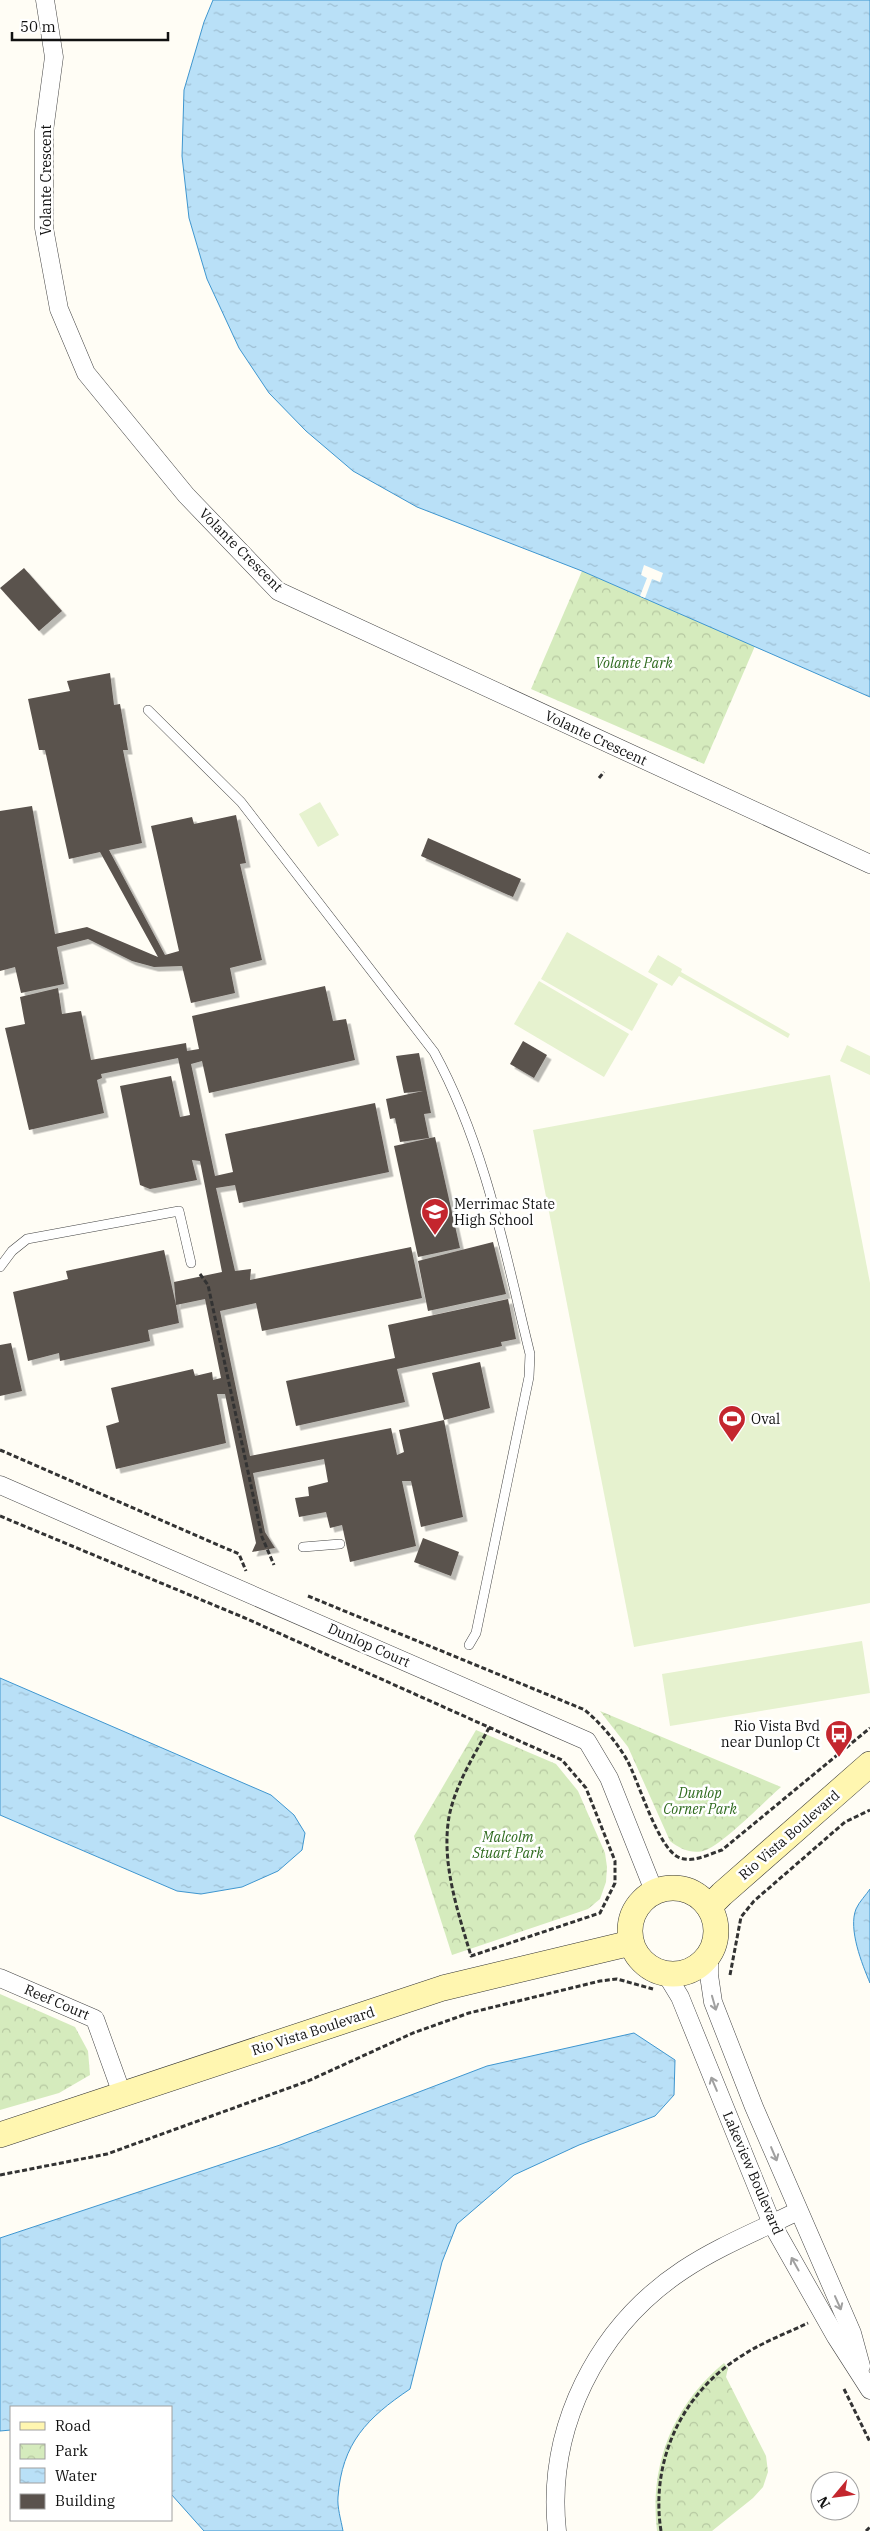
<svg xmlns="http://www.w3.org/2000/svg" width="870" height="2531" font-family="'IBM Plex Serif',serif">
  <defs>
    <pattern id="park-crowns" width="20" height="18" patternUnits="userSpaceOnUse" patternTransform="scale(1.25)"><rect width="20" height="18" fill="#d5ebbd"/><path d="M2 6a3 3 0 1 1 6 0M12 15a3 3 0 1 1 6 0" fill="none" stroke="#b6c8a1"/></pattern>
    <pattern id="water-ripples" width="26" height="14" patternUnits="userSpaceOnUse" patternTransform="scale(1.25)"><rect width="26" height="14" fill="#b9e0f7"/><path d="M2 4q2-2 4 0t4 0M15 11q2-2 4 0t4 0" fill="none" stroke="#9ebfd3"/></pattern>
    <filter id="shadow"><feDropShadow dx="4.5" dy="4.5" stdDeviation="0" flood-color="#0004"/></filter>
  </defs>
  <rect width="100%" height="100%" fill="#fffdf5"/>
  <g fill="url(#park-crowns)">
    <path d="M582,571L755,646L704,764L531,689Z"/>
    <path d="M600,1711L781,1787C764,1802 724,1843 706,1850C693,1855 680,1849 670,1841L628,1747Z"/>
    <path d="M476,1730L556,1764L578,1791L605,1853L607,1867L606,1882L600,1899L588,1909L452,1955L414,1836Z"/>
    <path d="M0,1994L75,2027L88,2051L90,2075L59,2093L0,2110Z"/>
    <path d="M724,2363L728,2368L726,2377L766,2456L768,2472L763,2487L753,2498L712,2531H657C649,2465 673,2405 724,2363Z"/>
  </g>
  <g fill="#e6f2cf">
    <path d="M320,802L339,835L318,847L299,814Z"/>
    <path d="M567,932L658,984L632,1031L541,979Z"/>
    <path d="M658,955L682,969L681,972L790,1034L788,1038L679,976L672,986L648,972Z"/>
    <path d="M539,981L629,1034L604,1077L514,1024Z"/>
    <path d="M847,1045L870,1056V1075L840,1061Z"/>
    <path d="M830,1075L870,1283V1603L634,1647L533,1130Z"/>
    <path d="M862,1641L870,1693L670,1726L662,1674Z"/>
  </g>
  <g fill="url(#water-ripples)" stroke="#3f96cf">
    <path d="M213,0H870V697L582,571L417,507L353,471L306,431L269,393L239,348L207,279L189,218L182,156L184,90L204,22Z"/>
    <path d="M0,1678L271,1795L294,1815L305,1833L302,1850L278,1871L242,1887L201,1894L177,1891L0,1815Z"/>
    <path d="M870,1889V1983C862,1964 848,1929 856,1909C859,1902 866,1895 870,1889Z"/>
    <path d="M634,2033L675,2060L674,2095L655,2116L579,2145L514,2175L457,2224L442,2262L410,2389C367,2418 342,2443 338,2497C337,2507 341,2520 343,2531H204L171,2494V2407H11V2430L0,2431V2238L280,2145L487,2066Z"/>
  </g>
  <path fill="#fffdf5" d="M644,565L663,573L660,582L652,579L645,598L640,596L647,578L641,575Z"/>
  <g fill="#5a524d" filter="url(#shadow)">
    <path d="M24,568L62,611L39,631L0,588Z"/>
    <path d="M110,673L114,705L120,704L128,750H123L142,843L109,850L165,955L179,951L151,826L192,817L194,824L236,815L246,863L240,864L262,960L230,968L235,993L191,1003L182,966L154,967L132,961L88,939L57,947L64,984L21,993L15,967L0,971V811L32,806L55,934L87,927L158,957L100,852L69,859L45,750H39L28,699L70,691L67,681Z"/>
    <path d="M428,838L521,879L513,897L421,856Z"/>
    <path d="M325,986L333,1021L346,1019L355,1060L209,1093L202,1061L191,1064L215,1176L233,1172L225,1134L375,1103L389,1172L239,1203L235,1185L216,1188L235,1271L251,1269L250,1280L411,1247L422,1298L262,1331L256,1303L220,1311L250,1456L391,1428L397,1455L404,1452L399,1430L444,1420L432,1373L480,1362L490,1408L444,1420L463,1517L421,1527L411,1481H402L416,1546L350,1562L342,1525L330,1528L326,1512L299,1517L295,1498L309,1496L308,1487L328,1482L324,1459L253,1473L265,1532L275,1548L252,1552L256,1543L225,1394H217L226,1443L116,1469L106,1426L119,1422L111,1388L193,1369L195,1376L212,1372L213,1380L221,1378L205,1299L176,1305L179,1323L148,1330L150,1341L60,1361L59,1353L28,1361L13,1292L68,1279L66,1271L164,1250L176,1305L174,1282L222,1272L200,1161L192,1160L197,1180L150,1189L140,1185L120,1086L171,1076L180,1117L190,1115L178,1058L101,1074L102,1078L97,1080L104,1113L29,1130L5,1028L25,1024L20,997L58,988L62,1014L81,1011L91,1060L186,1043L187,1051L199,1049L192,1016Z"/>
    <path d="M523,1041L547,1055L534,1078L510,1064Z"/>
    <path d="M419,1053L431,1113L424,1114L429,1138L400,1142L395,1118L390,1119L386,1099L423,1091L404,1093L396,1056Z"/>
    <path d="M435,1137L460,1248L418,1257L394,1146Z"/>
    <path d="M493,1242L506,1294L428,1311L418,1261Z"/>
    <path d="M508,1299L516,1339L501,1342L502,1346L397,1369L405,1402L296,1426L286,1381L395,1358L388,1325Z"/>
    <path d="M11,1343L22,1391L0,1396V1345Z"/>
    <path d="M423,1538L459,1552L451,1576L414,1562Z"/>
  </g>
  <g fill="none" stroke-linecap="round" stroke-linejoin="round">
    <defs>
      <g id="lane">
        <path d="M148,710L241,802L434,1052C485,1145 505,1252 530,1354L529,1377L476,1633L469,1645"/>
        <path d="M0,1267L12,1251L27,1239L179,1211L191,1263"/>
        <path d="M303,1547L340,1544"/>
      </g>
      <g id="street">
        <path d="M45,0L54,57L44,131V228L59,309L86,373L186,495L278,591L870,864"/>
        <path d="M0,1485L587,1741L609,1778L654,1891"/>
        <path d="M709,1954V1975L713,2002L754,2107L852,2333L861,2366"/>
        <path d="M666,1974L680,1997L772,2224L836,2337L870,2390"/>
        <path d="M0,1978L95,2019L122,2094"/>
        <path d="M557,2531C546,2428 597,2327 683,2270C719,2246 760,2230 798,2211"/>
      </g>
      <g id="secondary">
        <circle cx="673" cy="1931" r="43"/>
        <path d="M709,1907L722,1894L870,1764"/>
        <path d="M0,2135L443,1988L631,1943"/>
      </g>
    </defs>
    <use href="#lane" stroke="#444" stroke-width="10"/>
    <use href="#street" stroke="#444" stroke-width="19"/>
    <use href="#secondary" stroke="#333" stroke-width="26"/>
    <g stroke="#333" stroke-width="3" stroke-dasharray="5 2.5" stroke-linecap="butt">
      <path d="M599,778L604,772"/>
      <path d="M200,1274L208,1285L262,1537L274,1565"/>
      <path d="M0,1450L239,1554L246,1571"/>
      <path d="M0,1516L245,1618L562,1760L586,1788L615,1861V1883L600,1913L471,1956C458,1912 441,1863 449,1817C455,1785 475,1754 490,1726"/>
      <path d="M308,1596L585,1710C601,1724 616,1741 627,1760C639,1782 657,1846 678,1857C692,1864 709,1854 722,1850L870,1728"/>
      <path d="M730,1975L741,1917L754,1901L845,1822L870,1810"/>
      <path d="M0,2175L107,2154L308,2081L413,2033L469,2013L600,1981L617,1979L653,1989"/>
      <path d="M844,2389L870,2442"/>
      <path d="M661,2531C650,2461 682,2392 743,2355C763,2342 787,2333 808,2323"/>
      <path d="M866,2531L870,2527"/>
    </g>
    <use href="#lane" stroke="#fff" stroke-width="9"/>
    <use href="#street" stroke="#fff" stroke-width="18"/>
    <use href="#secondary" stroke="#fff6b0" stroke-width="25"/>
  </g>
  <defs><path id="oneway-shaft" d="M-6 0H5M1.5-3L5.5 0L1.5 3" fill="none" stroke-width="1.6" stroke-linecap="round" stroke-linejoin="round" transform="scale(1.25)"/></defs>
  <g stroke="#a0a0a0">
    <use href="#oneway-shaft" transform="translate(714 2003) rotate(74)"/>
    <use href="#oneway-shaft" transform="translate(714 2084) rotate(-113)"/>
    <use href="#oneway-shaft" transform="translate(774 2154) rotate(67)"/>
    <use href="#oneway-shaft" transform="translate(795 2264) rotate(-119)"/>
    <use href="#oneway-shaft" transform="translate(838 2303) rotate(66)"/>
  </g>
  <defs>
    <symbol id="school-pin" viewBox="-11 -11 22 30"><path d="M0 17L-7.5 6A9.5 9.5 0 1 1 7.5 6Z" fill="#c4262e" stroke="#fff"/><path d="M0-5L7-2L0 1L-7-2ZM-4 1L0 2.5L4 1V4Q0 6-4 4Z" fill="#fff"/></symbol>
    <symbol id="stadium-pin" viewBox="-11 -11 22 30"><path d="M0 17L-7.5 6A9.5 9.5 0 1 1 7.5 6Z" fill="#c4262e" stroke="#fff"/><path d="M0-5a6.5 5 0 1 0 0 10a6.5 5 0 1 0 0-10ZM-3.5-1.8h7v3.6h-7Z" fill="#fff"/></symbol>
    <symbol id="bus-pin" viewBox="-11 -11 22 30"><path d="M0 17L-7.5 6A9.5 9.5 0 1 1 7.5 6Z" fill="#c4262e" stroke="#fff"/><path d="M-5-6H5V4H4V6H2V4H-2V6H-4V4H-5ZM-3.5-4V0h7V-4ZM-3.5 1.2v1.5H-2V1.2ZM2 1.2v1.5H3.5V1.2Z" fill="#fff"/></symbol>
  </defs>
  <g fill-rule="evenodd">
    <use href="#school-pin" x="419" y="1196" width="32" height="43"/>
    <use href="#stadium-pin" x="716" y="1403" width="32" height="43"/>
    <use href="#bus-pin" x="823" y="1718" width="32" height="43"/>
  </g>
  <g text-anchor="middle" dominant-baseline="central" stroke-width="5" stroke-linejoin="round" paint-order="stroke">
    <g font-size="14" fill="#111" stroke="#fff">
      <text transform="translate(46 180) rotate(-90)">Volante Crescent</text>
      <text transform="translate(241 550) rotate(45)">Volante Crescent</text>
      <text transform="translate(596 738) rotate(25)">Volante Crescent</text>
      <text transform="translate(369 1645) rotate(24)">Dunlop Court</text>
      <text transform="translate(789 1835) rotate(-41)">Rio Vista Boulevard</text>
      <text transform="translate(57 2002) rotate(23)">Reef Court</text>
      <text transform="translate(313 2031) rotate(-18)">Rio Vista Boulevard</text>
      <text transform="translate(753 2173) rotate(67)">Lakeview Boulevard</text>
    </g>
    <g font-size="14" font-style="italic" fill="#2f6b1f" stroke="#fff">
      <text x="634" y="663">Volante Park</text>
      <text x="700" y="1793">Dunlop<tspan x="700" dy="16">Corner Park</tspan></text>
      <text x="508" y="1837">Malcolm<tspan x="508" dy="16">Stuart Park</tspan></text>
    </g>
    <g font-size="14" fill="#111" stroke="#fff" text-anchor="start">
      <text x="454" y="1204">Merrimac State<tspan x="454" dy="16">High School</tspan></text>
      <text x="751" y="1419">Oval</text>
      <text x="820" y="1726" text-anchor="end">Rio Vista Bvd<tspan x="820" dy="16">near Dunlop Ct</tspan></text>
    </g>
  </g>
  <rect x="10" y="2406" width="162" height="115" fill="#ffffff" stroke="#a0a0a0"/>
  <rect x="20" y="2422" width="25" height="8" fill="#fff6b0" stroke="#a0a0a0"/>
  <text x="55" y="2431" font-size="15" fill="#111111">Road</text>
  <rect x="20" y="2444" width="25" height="15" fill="url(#park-crowns)" stroke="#a0a0a0"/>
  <text x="55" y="2456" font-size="15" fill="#111111">Park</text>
  <rect x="20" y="2468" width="25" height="15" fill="url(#water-ripples)" stroke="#a0a0a0"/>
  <text x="55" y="2481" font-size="15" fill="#111111">Water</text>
  <rect x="20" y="2494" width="25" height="15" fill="#5a524d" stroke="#a0a0a0"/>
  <text x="55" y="2506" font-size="15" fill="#111111">Building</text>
  <g transform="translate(835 2496) rotate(241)"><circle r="24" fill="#ffffff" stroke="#a0a0a0"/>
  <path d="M0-4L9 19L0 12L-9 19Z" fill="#c4262e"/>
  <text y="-8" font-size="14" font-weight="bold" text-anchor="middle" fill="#111111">N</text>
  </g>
  <path d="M12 32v8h156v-8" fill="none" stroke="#111111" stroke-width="2.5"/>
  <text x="20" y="32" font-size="15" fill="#111111" stroke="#ffffff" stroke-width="4" paint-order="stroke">50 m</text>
</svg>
